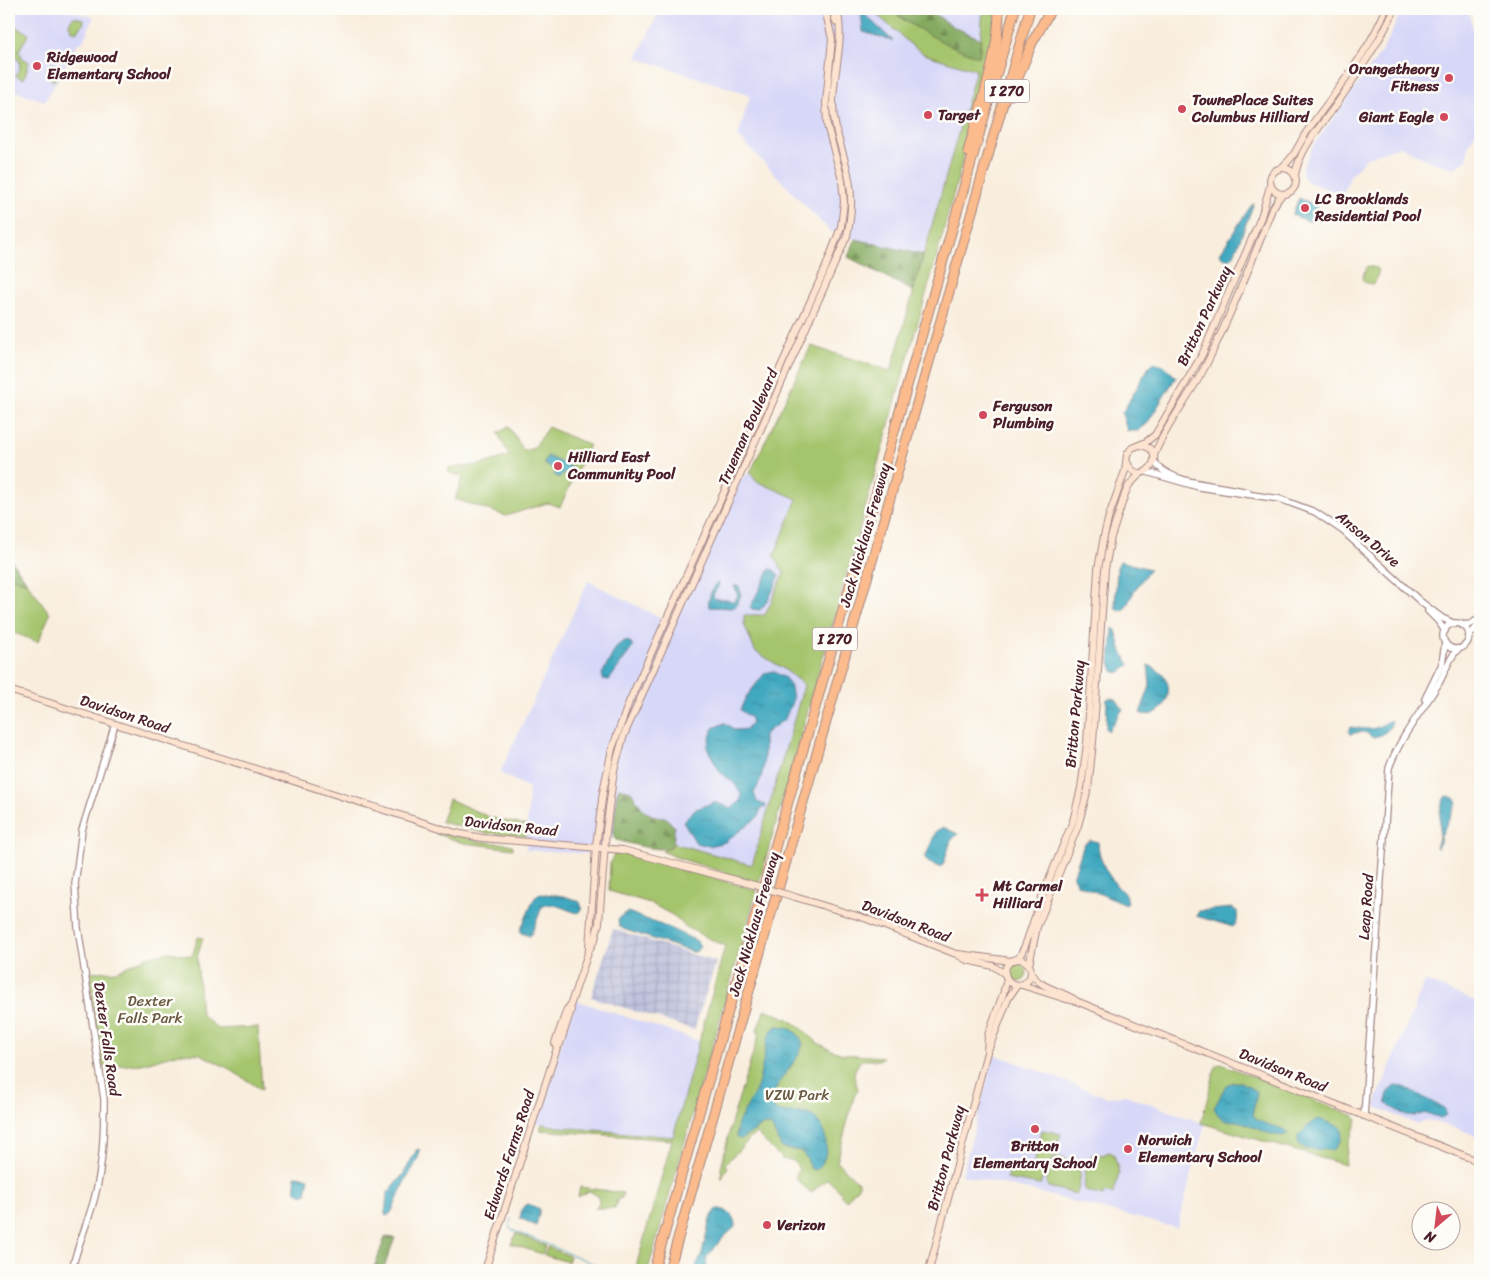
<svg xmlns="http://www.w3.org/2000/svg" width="1489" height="1279" font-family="Sriracha,sans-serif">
  <defs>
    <pattern id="industrial-grid" width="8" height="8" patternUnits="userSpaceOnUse" patternTransform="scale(1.25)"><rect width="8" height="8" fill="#bfc2dd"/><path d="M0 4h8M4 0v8" fill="none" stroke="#a6a6be"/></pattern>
    <pattern id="forest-firs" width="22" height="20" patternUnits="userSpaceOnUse" patternTransform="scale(1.25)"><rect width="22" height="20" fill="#84aa60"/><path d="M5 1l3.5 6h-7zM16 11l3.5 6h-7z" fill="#6e8a4f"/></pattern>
    <pattern id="water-ripples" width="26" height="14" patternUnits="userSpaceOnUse" patternTransform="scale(1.25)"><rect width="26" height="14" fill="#3fa8bf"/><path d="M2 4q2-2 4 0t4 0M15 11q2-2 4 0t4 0" fill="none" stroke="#37889b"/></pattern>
  </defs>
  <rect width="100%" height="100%" fill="#fdfcf7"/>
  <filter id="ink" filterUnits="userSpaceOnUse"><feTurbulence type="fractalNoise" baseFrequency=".02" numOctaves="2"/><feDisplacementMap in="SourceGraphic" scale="10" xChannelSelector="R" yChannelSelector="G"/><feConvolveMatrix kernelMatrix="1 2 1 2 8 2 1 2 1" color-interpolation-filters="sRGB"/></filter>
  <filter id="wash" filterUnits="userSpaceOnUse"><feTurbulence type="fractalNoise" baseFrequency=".0096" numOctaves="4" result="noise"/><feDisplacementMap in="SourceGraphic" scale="20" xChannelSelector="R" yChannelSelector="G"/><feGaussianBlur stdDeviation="1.12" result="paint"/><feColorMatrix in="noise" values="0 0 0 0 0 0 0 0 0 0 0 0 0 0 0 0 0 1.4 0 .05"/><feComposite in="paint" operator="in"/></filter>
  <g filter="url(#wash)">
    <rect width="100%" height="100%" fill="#f9eede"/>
    <g fill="#d7d7f8">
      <path d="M9,9H64L94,17L82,43H78L45,101L9,89Z"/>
      <path d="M660,9H983L979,57L976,70L923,255L855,239L830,231L738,136L750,95L637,58Z"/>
      <path d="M1402,9H1469L1480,72V124L1469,144L1467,160L1455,168L1431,162L1400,146L1370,156L1362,162L1350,176L1343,195L1308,182L1302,175L1303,166L1314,144L1380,54L1389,39Z"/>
      <path d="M750,473L756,481L797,499L774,556L785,573L765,615H744L784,669L804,685L752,865L673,843L674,827L644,811L631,791L617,793L613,837L594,854L526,850L529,788L500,773L588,581L669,622L736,480Z"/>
      <path d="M1425,981L1480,1003V1140L1472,1134L1456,1128L1427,1120L1416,1124L1374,1106Z"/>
      <path d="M575,1000L699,1041L673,1137L560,1127L536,1123Z"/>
      <path d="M994,1054L1106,1097L1125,1095L1205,1124L1177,1228L1041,1193L962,1175Z"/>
    </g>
    <path fill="url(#industrial-grid)" d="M613,929L716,962L694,1030L591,997Z"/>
    <g fill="#a5c56d" stroke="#78724c">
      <path d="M871,9H889L908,23L979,57L983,9H996L994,45L936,259L759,883L678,858L662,851L670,848L673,843L752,865L804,685L784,669L755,651L744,624V615H765L784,573L774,556L797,499L756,481L750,473L811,346L891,371L976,70L924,54L910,44Z"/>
      <path d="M75,17L83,19L84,23L76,32L71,30L69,24L72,18Z"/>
      <path d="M15,26L29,34L18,52L22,55L21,57L29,62L24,79L16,76L20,67L19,60L14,57L9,69V35Z"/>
      <path d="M53,63L60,68L58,76L54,81C48,77 45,72 48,66Z"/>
      <path d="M1367,266L1377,268L1379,270L1375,283L1372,284L1364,282L1362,278Z"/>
      <path d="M509,427L524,451L534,448L548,427L589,445L560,507L547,503L506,516L455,499L463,477L448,472L449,468L479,465L509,456L498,433Z"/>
      <path d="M9,557L50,614L38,642L9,631Z"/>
      <path d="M449,799L489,817L527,826L526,836L485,833L441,822Z"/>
      <path d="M437,831L478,841L509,844L513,846V849L464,843L436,834Z"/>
      <path d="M619,852L757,890L648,1270H635L672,1140L540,1130L542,1124L560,1127L673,1137L725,946L687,928L674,916L650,903L609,891L610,863L614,854Z"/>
      <path d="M198,937L203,938L197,958L201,1014L218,1029L258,1027L262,1090L226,1067L200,1054L180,1053L142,1064L102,1067L88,972L117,971L149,956L170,952L192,956Z"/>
      <circle cx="1018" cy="973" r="9"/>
      <path d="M765,1009L788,1019L799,1026L818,1043L831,1050L843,1054L883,1057L880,1060H861C851,1075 854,1074 858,1089L854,1097L837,1162L860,1184L846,1201L840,1195L842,1193L827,1179L811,1193L795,1178L799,1169C795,1162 791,1158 783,1160L756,1133L725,1164L728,1168L725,1171L722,1179L721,1168L732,1120L759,1034L757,1030Z"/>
      <path d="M1221,1064L1355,1116L1357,1121L1348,1145L1345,1165L1201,1123L1215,1069L1217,1065Z"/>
      <path d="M1042,1130L1061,1134L1052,1162L1049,1163L1040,1185L1006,1179L1010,1167L1032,1172Z"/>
      <path d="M1109,1152L1114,1154L1119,1173L1113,1194L1104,1192L1103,1196L1085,1191C1083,1180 1086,1160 1094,1153L1102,1155Z"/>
      <path d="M1056,1156C1083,1164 1083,1170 1077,1194L1048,1187L1046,1182Z"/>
      <path d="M580,1187L623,1193L621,1199L618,1198L615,1208H595L599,1203L598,1196L589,1191L578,1197Z"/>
      <path d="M516,1233L546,1246L542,1254L511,1244Z"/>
      <path d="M548,1247L570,1256L568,1262L544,1255Z"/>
    </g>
    <g fill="url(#forest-firs)" stroke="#676446">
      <path d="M889,9H927L954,27L981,39L979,57C947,46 916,29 889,9Z"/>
      <path d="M855,239L923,255L913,291L848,257Z"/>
      <path d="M9,557L27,583L9,577Z"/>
      <path d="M619,788L631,791C641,807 645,817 665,817L674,826C674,831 674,838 673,843C669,857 627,842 616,840L613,837L617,793Z"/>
      <path d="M385,1237L395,1238L383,1270H373Z"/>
    </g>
    <g fill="url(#water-ripples)" stroke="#446475">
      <path d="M861,11L893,41L863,32Z"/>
      <path d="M1299,198L1317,206L1311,222L1292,215Z"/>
      <path d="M1254,203L1234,255L1231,258L1226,259L1222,257L1220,253L1250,207Z"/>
      <path d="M1154,363L1163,365L1176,377L1147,424L1138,431H1127L1122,413L1150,365Z"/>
      <path d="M547,456L573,468L569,476L563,473L560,478L554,475L556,470L544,464Z"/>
      <path d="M1120,561L1150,569L1135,590L1126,607L1122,611L1116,609L1115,606L1117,567Z"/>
      <path d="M770,569L774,570L779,575C776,585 767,604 760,610L752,609L750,607Z"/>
      <path d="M718,582L719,585L714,593L713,596L716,599H726L734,602L738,595L734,586H739L741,595L736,606L731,608L709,607C707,600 713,585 718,582Z"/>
      <path d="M1113,628L1116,630L1122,652L1130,665C1123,668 1121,676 1113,671L1110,662Z"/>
      <path d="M624,641L630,642L633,647L609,680L603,679L602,674L617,646Z"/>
      <path d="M1148,665C1186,679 1164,724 1140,713L1150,686Z"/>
      <path d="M773,671L785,678L791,687L793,699L785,719L764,734C764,756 766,774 754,793L757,802L766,805V807L761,808L758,817L725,842L709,846L696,843L683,821L694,810L714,802L731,808L740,802L742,795L734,783L720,772L707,748L713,728L725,723L735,730L747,729L752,723L750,717L740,710L746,697L765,673Z"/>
      <path d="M1110,698L1116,699L1123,709L1108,731L1106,729L1107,699Z"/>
      <path d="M1388,721H1392C1390,731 1381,737 1371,737C1365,729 1358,733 1351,734L1348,730L1351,727C1367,729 1374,732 1388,721Z"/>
      <path d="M1449,796L1456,799L1457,803L1440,838V843L1437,847L1438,849L1436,847C1444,832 1435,811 1445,797Z"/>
      <path d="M943,827L958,834L951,841L943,865L940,867L929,863L925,858L936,831Z"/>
      <path d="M1090,840L1098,842C1099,860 1106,872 1117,886C1122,891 1127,895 1128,902L1126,905L1077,884L1073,877L1084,844Z"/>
      <path d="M538,894C556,895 563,894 580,902L582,908L578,913C567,911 552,900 542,907L531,935L529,936L521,933L520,931L534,899Z"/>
      <path d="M1232,908L1237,911C1238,917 1238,923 1233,927L1196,916L1199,911Z"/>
      <path d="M628,912L669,928L697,941L700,946L698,950L695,952H692L623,929L619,926L618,919L622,915Z"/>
      <path d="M777,1026C790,1026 799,1032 803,1044C797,1068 767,1084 774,1109C783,1116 797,1111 808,1114C828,1121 833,1158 816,1170L811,1169L807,1159L801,1151L786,1149L781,1147L771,1126L763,1125L742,1139H738L736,1136C735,1121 748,1107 754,1094C757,1088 759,1082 760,1076C764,1063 765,1030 777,1026Z"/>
      <path d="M1234,1082H1241L1257,1092C1257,1099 1253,1105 1253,1112C1254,1127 1282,1123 1288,1134C1272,1141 1252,1123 1236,1121C1232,1120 1228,1122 1224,1120C1220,1118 1216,1112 1214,1108L1226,1085Z"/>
      <path d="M1395,1086L1405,1087L1445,1109L1446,1115L1441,1118L1426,1113L1415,1116L1407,1115L1401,1113L1387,1104C1385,1097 1389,1089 1395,1086Z"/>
      <path d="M1319,1119L1341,1127C1344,1135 1339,1146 1332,1150L1305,1149L1298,1143V1136L1311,1123Z"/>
      <path d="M417,1149L420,1150C419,1161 410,1172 404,1183C400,1193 396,1203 391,1213L387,1216L385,1215L387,1194L404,1173Z"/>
      <path d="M298,1175L309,1178L306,1194L303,1195L296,1191L295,1176Z"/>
      <path d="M528,1204L540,1209L536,1226L520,1218L522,1208Z"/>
      <path d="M717,1209C727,1208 736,1217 735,1227L722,1239L707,1257L706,1261L708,1270H697L696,1266L702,1253L710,1219Z"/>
    </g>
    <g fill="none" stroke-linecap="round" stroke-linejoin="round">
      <path stroke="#3fa8bf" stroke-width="1" d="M511,1219L509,1226L510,1229L609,1270"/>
    </g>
  </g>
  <g filter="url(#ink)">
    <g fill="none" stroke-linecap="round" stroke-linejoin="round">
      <defs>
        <g id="tertiary">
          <path d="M1154,461C1168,485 1223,485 1248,492"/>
          <path d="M1147,472L1199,487L1280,499L1315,512L1343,531L1421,602L1442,618L1455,624"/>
          <path d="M1428,611L1438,621L1445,631"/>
          <circle cx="1456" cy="636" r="13"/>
          <path d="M1462,625L1471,624L1480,618"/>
          <path d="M1469,636L1480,623"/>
          <path d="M1425,699L1442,664L1445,643"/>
          <path d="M1364,1116L1389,768C1400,737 1422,711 1439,683C1445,672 1449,658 1458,649"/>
          <path d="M72,1270C77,1245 89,1221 95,1196C103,1164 104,1132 104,1099L78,928L75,884L82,830L115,724"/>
        </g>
        <g id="secondary">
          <path d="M832,9L836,22"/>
          <path d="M1282,167C1297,155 1298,144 1308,130C1336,90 1368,54 1386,9"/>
          <circle cx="1283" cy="181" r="13"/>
          <path d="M1295,175C1300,148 1320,127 1336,105C1357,74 1379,43 1395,9"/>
          <path d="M1154,455C1167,423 1190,396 1206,365C1231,315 1252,262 1272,209L1279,198L1283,194"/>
          <path d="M1127,462C1140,493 1173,450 1140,445"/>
          <path d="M9,690L456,833L482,838L623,850L747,883"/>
          <path d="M795,897L867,919L956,954L967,960L993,966L1005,974"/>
          <path d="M589,948L596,846L603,792L612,749L629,702L825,269L841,227L844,202L842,180L827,125L826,103L832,39L825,9"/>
          <path d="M958,954L1011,961"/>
          <path d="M1018,959L1025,946L1040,902L1073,821L1081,788L1087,744L1098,569L1104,536L1109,516L1125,471L1127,454L1132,448L1146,442L1155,435L1202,355L1261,217L1270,186"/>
          <circle cx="1018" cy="972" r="13"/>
          <path d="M1029,965L1037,927L1078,826L1088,789L1093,742L1105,569L1111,537L1125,494L1129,485L1141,473"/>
          <path d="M1031,973C1041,989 1060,990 1075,1000"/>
          <path d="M1022,985L1066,999L1076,1001L1480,1162"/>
          <path d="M557,1048L555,1043L567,1009L569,1007"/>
          <path d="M989,1048L1008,999L1017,985"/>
          <path d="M485,1270L557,1048L560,1044L571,1010L570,1006L589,950L595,939L599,923L606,831L614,770L624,735L847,236C851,218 853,198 849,179C845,154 833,131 833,104C833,72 845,41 837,9"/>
          <path d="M929,1270L987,1052L988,1035L1003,994L1007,979"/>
        </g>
        <g id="motorway">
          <path d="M1011,95L1032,43L1051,9"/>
          <path d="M968,152C980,105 999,57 999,9"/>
          <path d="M654,1270L1015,9"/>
          <path d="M669,1270L1030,9"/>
        </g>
      </defs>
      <use href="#tertiary" stroke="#a28684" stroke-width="8"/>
      <use href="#secondary" stroke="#a28684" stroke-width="8"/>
      <use href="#motorway" stroke="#a28684" stroke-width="11"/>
      <use href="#tertiary" stroke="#fff" stroke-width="5.5"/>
      <use href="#secondary" stroke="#fde4d1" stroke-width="6"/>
      <use href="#motorway" stroke="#fbbb8c" stroke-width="9"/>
      <defs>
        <path id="rail" d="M1480,9V12"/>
      </defs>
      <use href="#rail" stroke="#4a1f2b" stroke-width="3"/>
      <use href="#rail" stroke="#fdfcf7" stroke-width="1" stroke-dasharray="4" stroke-linecap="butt"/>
      <defs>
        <path id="secondary-bridge" d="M747,883L795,897"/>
      </defs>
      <use href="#secondary-bridge" stroke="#a28684" stroke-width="8" stroke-linecap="butt"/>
      <use href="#secondary-bridge" stroke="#fde4d1" stroke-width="6"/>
    </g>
  </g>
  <g fill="#d1495b" stroke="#fdfcf7" stroke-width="2">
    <circle cx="37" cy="66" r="5"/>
    <circle cx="1449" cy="78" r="5"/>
    <circle cx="1182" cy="109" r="5"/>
    <circle cx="928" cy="115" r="5"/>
    <circle cx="1444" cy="117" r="5"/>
    <circle cx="1305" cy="208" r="5"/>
    <circle cx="983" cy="415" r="5"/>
    <circle cx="558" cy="466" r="5"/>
    <path d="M979.5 887.5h5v5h5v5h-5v5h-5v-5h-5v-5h5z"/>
    <circle cx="1035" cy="1129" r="5"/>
    <circle cx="1128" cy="1149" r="5"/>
    <circle cx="767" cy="1225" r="5"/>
  </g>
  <g text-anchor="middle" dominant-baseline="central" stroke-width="5" stroke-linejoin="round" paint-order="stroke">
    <g fill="#fdfcf7" stroke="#806168" stroke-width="1">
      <rect x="984.5" y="79.5" width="45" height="23" rx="4"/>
      <rect x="812.5" y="627.5" width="45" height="23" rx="4"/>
    </g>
    <g font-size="14" font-weight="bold" fill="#4a1f2b">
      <text x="1007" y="91">I 270</text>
      <text x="835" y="639">I 270</text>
    </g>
    <g font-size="15" font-weight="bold" fill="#4a1f2b" stroke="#fdfcf7" text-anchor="start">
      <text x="47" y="57">Ridgewood<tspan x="47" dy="17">Elementary School</tspan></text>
      <text x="1439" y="69" text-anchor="end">Orangetheory<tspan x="1439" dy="17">Fitness</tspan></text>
      <text x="1192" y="100">TownePlace Suites<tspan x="1192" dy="17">Columbus Hilliard</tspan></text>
      <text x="938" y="115">Target</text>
      <text x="1434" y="117" text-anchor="end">Giant Eagle</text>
      <text x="1315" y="199">LC Brooklands<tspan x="1315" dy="17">Residential Pool</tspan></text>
      <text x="993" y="406">Ferguson<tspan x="993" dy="17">Plumbing</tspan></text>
      <text x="568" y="457">Hilliard East<tspan x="568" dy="17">Community Pool</tspan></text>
      <text x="993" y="886">Mt Carmel<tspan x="993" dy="17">Hilliard</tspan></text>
      <text x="1138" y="1140">Norwich<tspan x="1138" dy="17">Elementary School</tspan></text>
      <text x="1035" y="1146" text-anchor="middle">Britton<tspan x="1035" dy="17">Elementary School</tspan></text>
      <text x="777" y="1225">Verizon</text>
    </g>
    <g font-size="15" fill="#4a1f2b" stroke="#fdfcf7">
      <text transform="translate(1204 316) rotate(-65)">Britton Parkway</text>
      <text transform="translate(748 427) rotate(-66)">Trueman Boulevard</text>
      <text transform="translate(865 535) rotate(-74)">Jack Nicklaus Freeway</text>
      <text transform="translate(1368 539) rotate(40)">Anson Drive</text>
      <text transform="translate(125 714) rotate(18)">Davidson Road</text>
      <text transform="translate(1075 714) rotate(-85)">Britton Parkway</text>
      <text transform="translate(511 826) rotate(6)">Davidson Road</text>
      <text transform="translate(1366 907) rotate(-86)">Leap Road</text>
      <text transform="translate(906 921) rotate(21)">Davidson Road</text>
      <text transform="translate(754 924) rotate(-74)">Jack Nicklaus Freeway</text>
      <text transform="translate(107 1039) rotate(82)">Dexter Falls Road</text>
      <text transform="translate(1283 1070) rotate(22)">Davidson Road</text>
      <text transform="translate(509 1155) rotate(-72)">Edwards Farms Road</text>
      <text transform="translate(946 1158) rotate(-75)">Britton Parkway</text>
    </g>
    <g font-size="15" fill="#6a5942" stroke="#fdfcf7">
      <text x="150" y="1001">Dexter<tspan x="150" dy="17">Falls Park</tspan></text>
      <text x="797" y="1095">VZW Park</text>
    </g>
  </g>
  <rect width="1489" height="1279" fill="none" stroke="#fdfcf7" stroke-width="30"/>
  <g transform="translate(1436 1226) rotate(208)"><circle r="24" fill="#fdfcf7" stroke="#b5a4a5"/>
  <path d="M0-4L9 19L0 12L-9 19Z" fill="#d1495b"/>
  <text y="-8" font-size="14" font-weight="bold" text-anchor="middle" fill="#4a1f2b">N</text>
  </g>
</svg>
